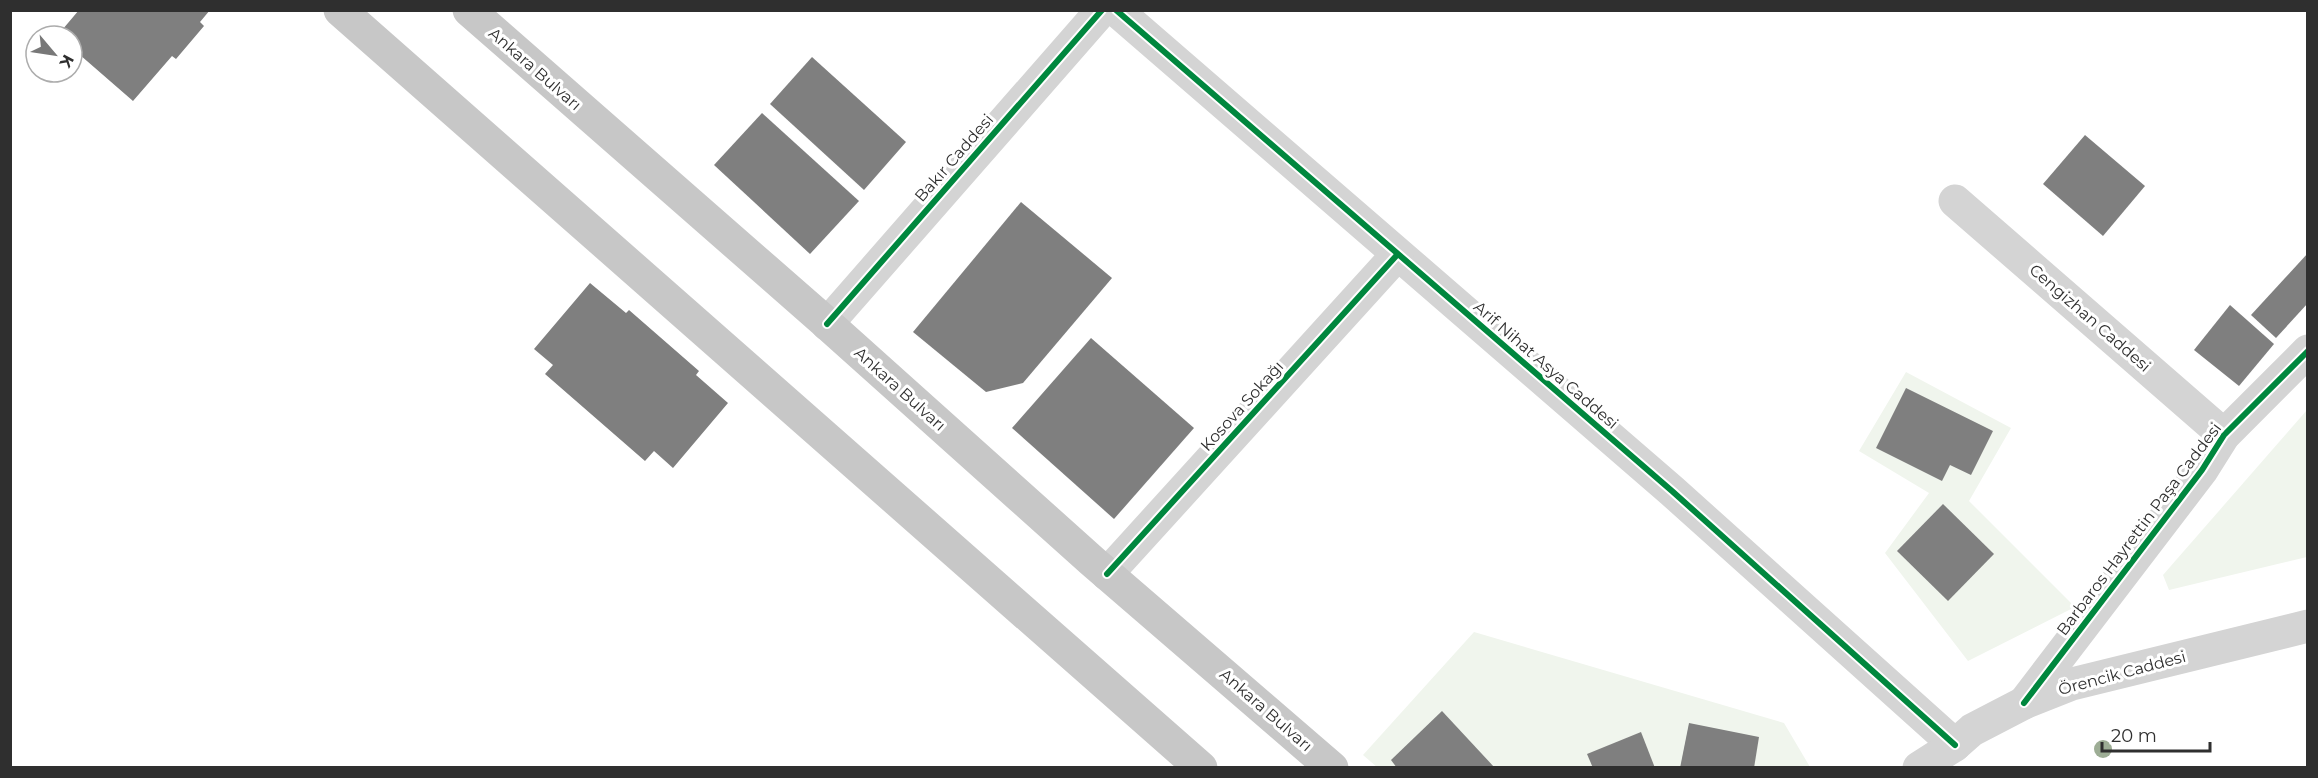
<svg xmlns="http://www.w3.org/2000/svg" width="2318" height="778" font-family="Montserrat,sans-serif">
  <rect width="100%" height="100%" fill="#fff"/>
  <g fill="#f0f5ed">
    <path d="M1906,372L2011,428L1969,501L2075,607L1968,661L1885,553L1929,493L1859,451Z"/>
    <path d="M2307,410V557L2169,590L2163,575Z"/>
    <path d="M1474,632L1784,723L1810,767L1378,768L1363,755Z"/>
  </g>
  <g fill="#7f7f7f">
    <path d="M79,10H210L200,22L204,26L176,59L172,56L133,101L72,48V36H57Z"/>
    <path d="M812,57L906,142L864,190L770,104Z"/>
    <path d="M762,113L859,201L810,254L714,165Z"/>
    <path d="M2085,135L2145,186L2103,236L2043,184Z"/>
    <path d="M1021,202L1112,278L1023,383L986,392L913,332Z"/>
    <path d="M2308,253V303L2276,338L2251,315Z"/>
    <path d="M590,283L626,313L629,310L699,371L696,375L728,403L673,468L654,451L645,461L545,374L553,365L534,349Z"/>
    <path d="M2230,305L2274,344L2239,386L2194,350Z"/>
    <path d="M1091,338L1194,428L1114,519L1012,428Z"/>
    <path d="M1906,388L1993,431L1971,475L1950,465L1942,481L1876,448Z"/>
    <path d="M1943,504L1994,554L1948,601L1897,551Z"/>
    <path d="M1442,711L1495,768H1397L1391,760Z"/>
    <path d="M1689,723L1759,737L1754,768H1680Z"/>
    <path d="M1641,732L1655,768H1593L1587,754Z"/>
  </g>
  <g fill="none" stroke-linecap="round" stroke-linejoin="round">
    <g stroke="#d4d4d4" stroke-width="33">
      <path d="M1116,10L1672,491L1955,745"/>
      <path d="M1955,201L2224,435"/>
      <path d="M827,324L1102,10"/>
      <path d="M1107,574L1397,255"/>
      <path d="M2024,703L2202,470L2224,435L2308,351"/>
      <path d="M1919,768L1955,745L1972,730L2024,703L2072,684L2308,626"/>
    </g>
    <g stroke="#c7c7c7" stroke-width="33">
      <path d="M340,10L1201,768"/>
      <path d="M469,10L823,320L1092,561L1332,768"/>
    </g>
    <defs>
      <g id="cycleway">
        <path d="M1116,10L1672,491L1955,745"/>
        <path d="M827,324L1102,10"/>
        <path d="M1107,574L1397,255"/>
        <path d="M2024,703L2202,470L2224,435L2308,351"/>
      </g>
    </defs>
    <use href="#cycleway" stroke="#fff" stroke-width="10"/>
    <use href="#cycleway" stroke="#00873e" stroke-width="6"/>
  </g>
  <circle fill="#9dad95" cx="2103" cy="749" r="9"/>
  <g text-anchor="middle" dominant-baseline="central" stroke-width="6" stroke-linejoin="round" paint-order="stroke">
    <g font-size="16" fill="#2f2f2f" stroke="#fff">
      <text transform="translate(535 69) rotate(41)">Ankara Bulvarı</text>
      <text transform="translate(954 158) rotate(-49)">Bakır Caddesi</text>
      <text transform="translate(2090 318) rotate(41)">Cengizhan Caddesi</text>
      <text transform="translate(1546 365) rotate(41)">Arif Nihat Asya Caddesi</text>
      <text transform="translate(900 389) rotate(42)">Ankara Bulvarı</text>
      <text transform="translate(1242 406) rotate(-48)">Kosova Sokağı</text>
      <text transform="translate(2139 529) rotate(-53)">Barbaros Hayrettin Paşa Caddesi</text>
      <text transform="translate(2122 673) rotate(-15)">Örencik Caddesi</text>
      <text transform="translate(1266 710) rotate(41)">Ankara Bulvarı</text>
    </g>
  </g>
  <rect width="2318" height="778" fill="none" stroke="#2f2f2f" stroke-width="24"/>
  <g transform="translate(54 54) rotate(119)"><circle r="28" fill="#ffffff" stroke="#acacac" stroke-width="1.5"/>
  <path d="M0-4.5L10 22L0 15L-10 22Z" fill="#787878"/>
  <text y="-9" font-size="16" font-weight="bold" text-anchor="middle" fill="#2f2f2f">K</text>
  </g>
  <path d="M2102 742v9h108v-9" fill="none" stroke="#2f2f2f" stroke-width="3"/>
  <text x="2111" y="742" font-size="18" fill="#2f2f2f" stroke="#ffffff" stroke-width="4.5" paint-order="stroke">20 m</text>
</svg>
